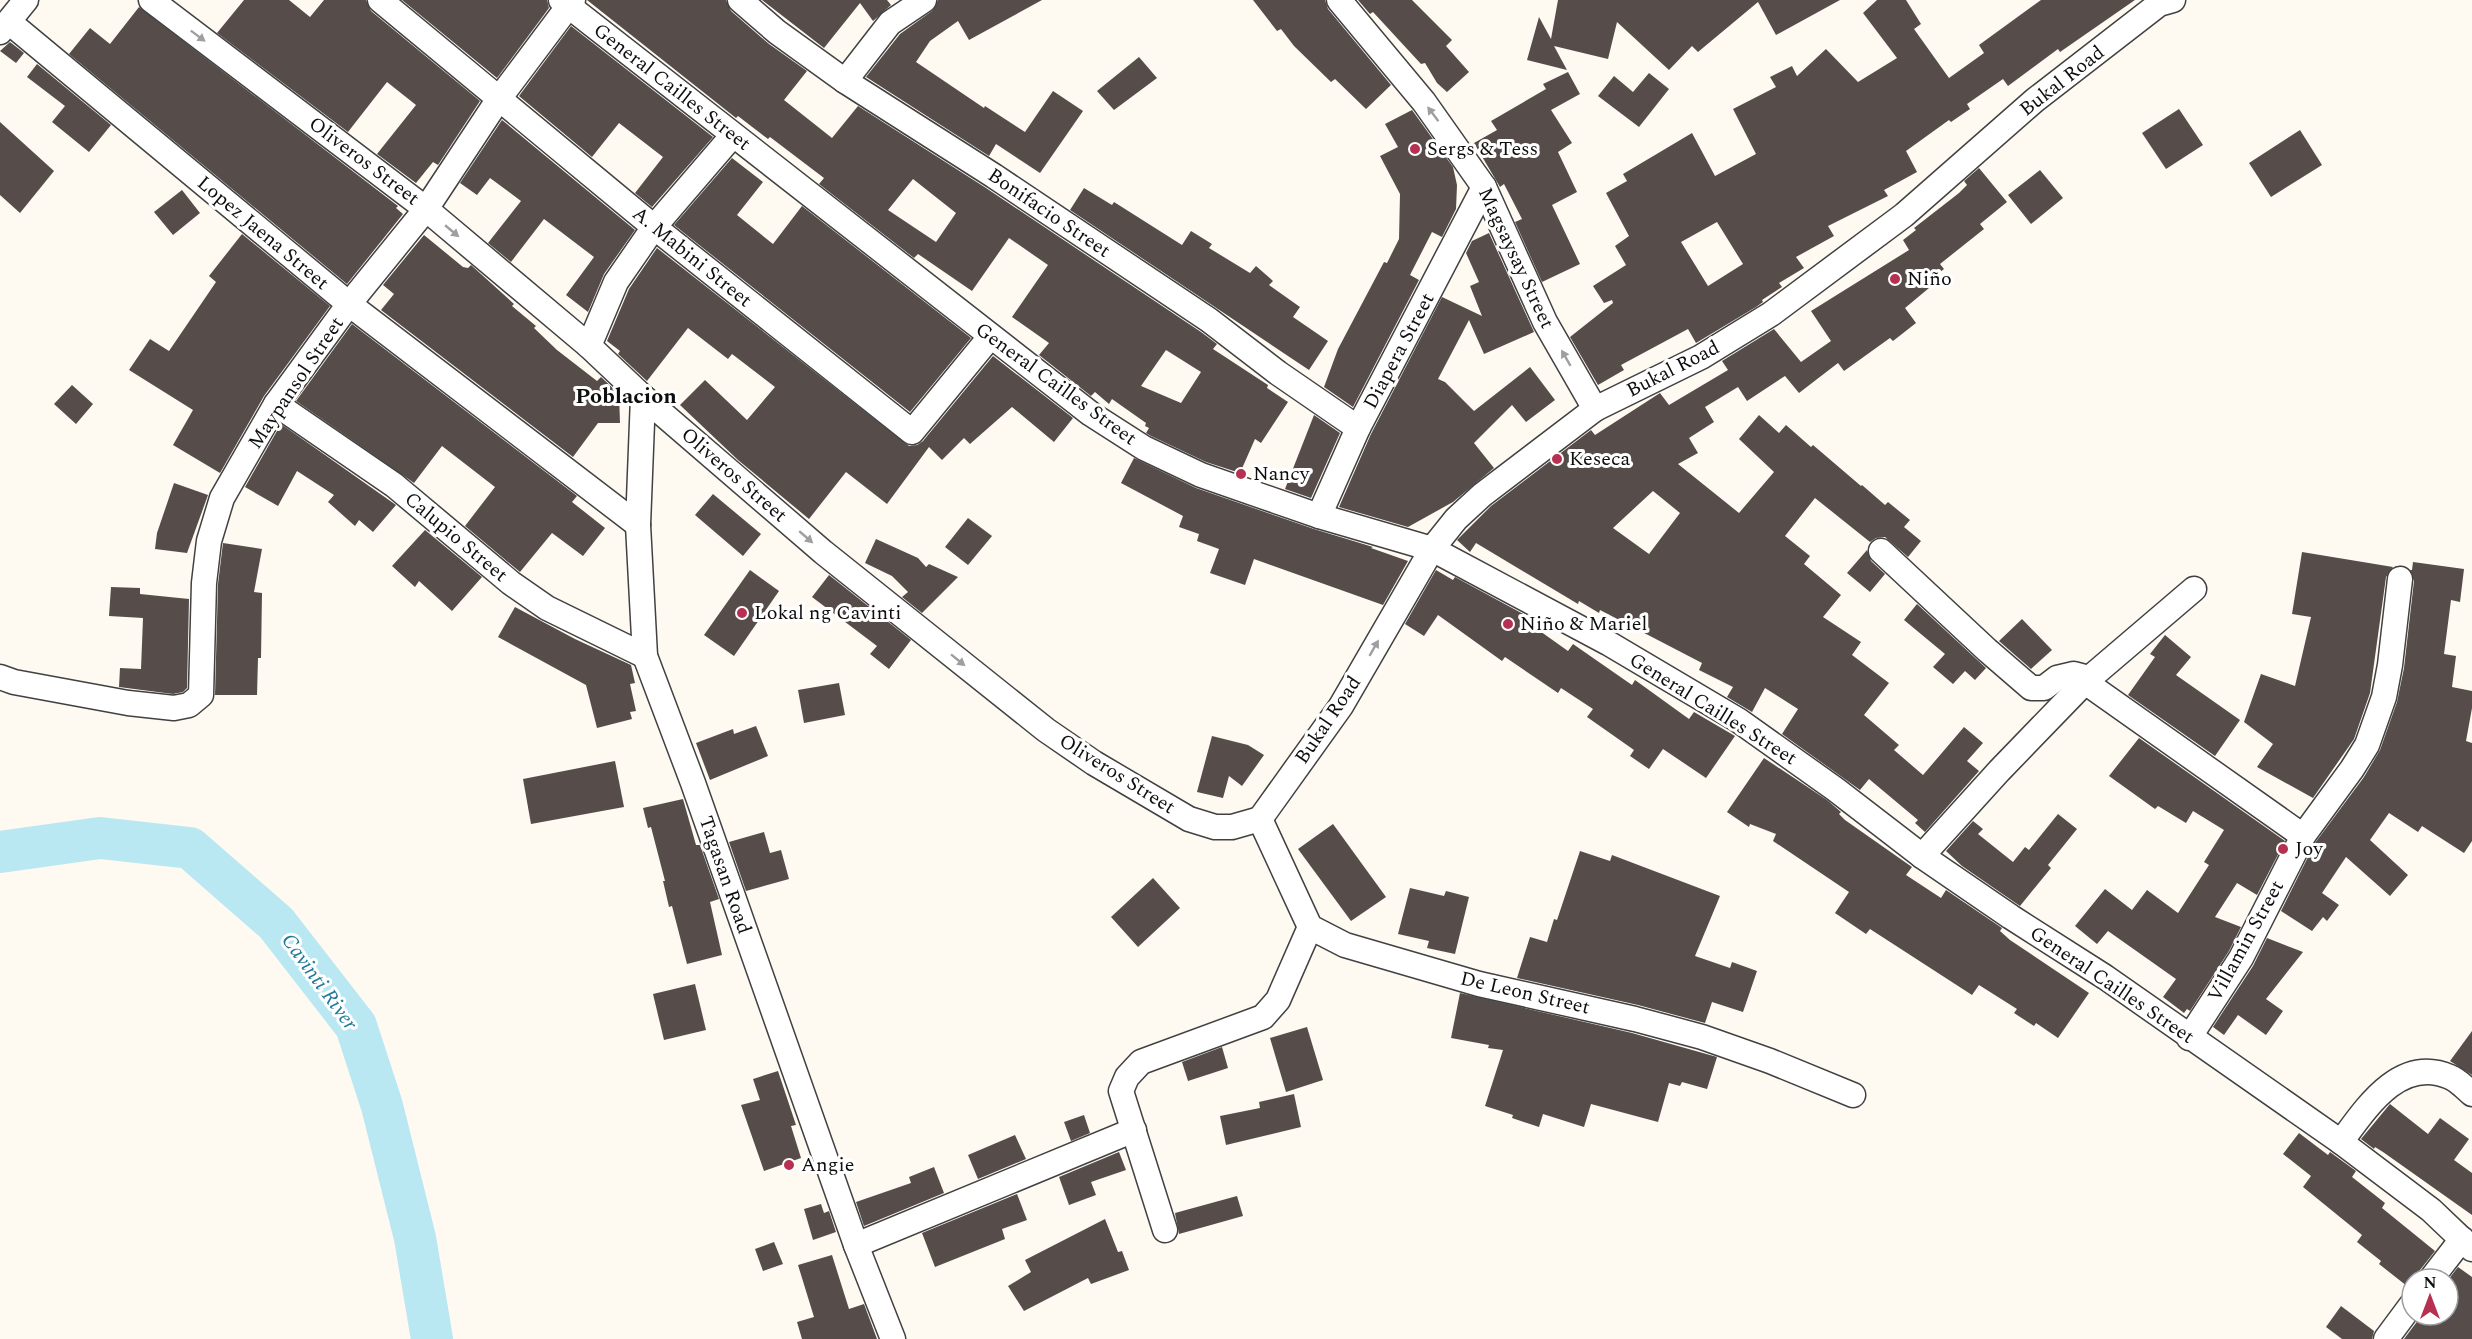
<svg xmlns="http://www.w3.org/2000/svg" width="2472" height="1339" font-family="Spectral,serif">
  <rect width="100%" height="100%" fill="#fef9f1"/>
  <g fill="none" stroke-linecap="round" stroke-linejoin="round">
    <path stroke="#b9e8f2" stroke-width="42" d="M0,852L100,838L190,848L276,923L356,1026L382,1106L415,1238L432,1339"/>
  </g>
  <g fill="#564d4b" fill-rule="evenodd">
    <path d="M244,0H289L310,17L324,0H366L371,11L480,101L438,165L433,162L416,183L377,154L416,105L387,82L348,132L217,33Z"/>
    <path d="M402,0H547L549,8L497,78Z"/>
    <path d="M587,0H726L731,11L769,44L807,71L784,100L832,138L858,106L986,188L1201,332L1217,344L1213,349L1268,385L1267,388L1288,402L1261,443L1255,439L1240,473L1206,462L1151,436L1146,433L1149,428L1145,426L1146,423L1112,399L1109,404L1095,392L1091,396L1039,355L1049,343L1012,317L1048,265L1009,238L972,291L918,254L914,258L819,184L824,178L770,137L768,139L738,116L736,118ZM913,179L956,213L936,242L888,210ZM1166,350L1201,372L1181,403L1141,386Z"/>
    <path d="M762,0H887L891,5L873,21L860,3L824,48Z"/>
    <path d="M938,0H1042L969,40L958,21L930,41L916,62L984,108L985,106L1025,132L1053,91L1083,111L1040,173L996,144L989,156L866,77L900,34L932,11Z"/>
    <path d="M1253,0H1325L1328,9L1391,85L1366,109L1335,79L1331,82L1294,46L1281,29L1277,31Z"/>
    <path d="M1358,0H1412L1452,40L1446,46L1469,72L1447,92L1437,83L1425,63L1421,64L1373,12L1370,14Z"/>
    <path d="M1558,0H1840L1776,35L1758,2L1698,52L1692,46L1669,70L1617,22L1608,59L1554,46L1567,70L1527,60L1539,17L1551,39Z"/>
    <path d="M1877,0H1906L1921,24L1914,29L1949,78L1984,53L1979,45L2041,0H2135L2060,52L2058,49L2008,86L2003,79L1967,104L1970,109L1951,122L1949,120L1906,151L1917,172L1884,190L1888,196L1828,226L1834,236L1796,257L1804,268L1779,283L1782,287L1762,300L1763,302L1756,307L1696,343L1688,329L1621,365L1624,370L1598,385L1570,337L1613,303L1612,300L1604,303L1593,286L1626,265L1615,246L1629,236L1606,193L1627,181L1623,174L1692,133L1715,176L1756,154L1733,109L1776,87L1770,77L1792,66L1797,76L1826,49L1858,82L1897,58L1863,13ZM1717,222L1743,264L1708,286L1681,242Z"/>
    <path d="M139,7L398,206L396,208L403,214L347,284L69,54L90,28L110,44Z"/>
    <path d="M571,26L713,137L652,207L635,193L663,157L619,123L592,157L519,96Z"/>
    <path d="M10,42L24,53L16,63L0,51Z"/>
    <path d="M1139,57L1157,78L1114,110L1097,91Z"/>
    <path d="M37,64L111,125L89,152L52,122L65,106L27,77Z"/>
    <path d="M1568,72L1580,94L1551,110L1572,143L1558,152L1577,192L1552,205L1580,264L1542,282L1515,222L1522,219L1504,184L1500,187L1474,143L1497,130L1491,121L1546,89L1543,84Z"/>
    <path d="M1649,73L1669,89L1639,127L1598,96L1614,76L1633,92Z"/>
    <path d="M2179,109L2203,145L2166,169L2142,133Z"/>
    <path d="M1412,110L1453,167L1457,185L1456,209L1442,237L1432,232L1410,275L1419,280L1353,407L1324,387L1338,349L1384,262L1387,263L1399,239L1400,194L1380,156L1398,147L1385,124Z"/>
    <path d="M502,120L635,230L604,274L588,312L566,295L594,257L544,219L511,262L488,243L521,201L490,178L477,195L460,183Z"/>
    <path d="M0,122L54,171L20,213L0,195Z"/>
    <path d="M2300,130L2322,165L2271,197L2249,163Z"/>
    <path d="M732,158L763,182L737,215L773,244L802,206L971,338L910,412L674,225Z"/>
    <path d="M1979,168L2007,202L1980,224L1984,229L1940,264L1944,269L1925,284L1929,288L1905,308L1916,323L1893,341L1890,338L1844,371L1838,363L1799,393L1785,376L1747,401L1738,387L1705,407L1714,422L1689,438L1698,453L1678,464L1739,513L1774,472L1739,439L1759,415L1779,433L1786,425L1811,447L1813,445L1861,486L1862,485L1885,505L1888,502L1910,520L1904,527L1921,541L1908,557L1885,537L1876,538L1870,542L1815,498L1785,536L1810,556L1804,564L1841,595L1823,617L1861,642L1852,655L1889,683L1864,715L1899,745L1894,750L1923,775L1964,727L1983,743L1967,761L1979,771L1925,832L1915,823L1918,820L1869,779L1860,790L1782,734L1798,709L1765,688L1752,712L1727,697L1733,687L1699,670L1702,663L1600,610L1599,613L1579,601L1578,604L1476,543L1470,552L1457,540L1491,506L1591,430L1595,435L1660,393L1669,405L1728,370L1722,361L1774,329L1801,362L1831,341L1811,311L1909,250L1903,240L1916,230L1914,228L1959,193L1967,185L1964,181ZM1653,491L1680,513L1649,554L1613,528Z"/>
    <path d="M2040,170L2063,198L2031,224L2008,195Z"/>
    <path d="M1084,188L1112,205L1114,202L1182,245L1191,231L1212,244L1209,248L1250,273L1256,266L1273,281L1269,285L1300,307L1293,317L1328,341L1309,370L1070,210Z"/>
    <path d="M182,190L200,213L173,235L154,212Z"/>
    <path d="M1489,233L1534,332L1484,354L1469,320L1438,379L1445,382L1474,411L1530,367L1555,400L1526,422L1512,405L1474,443L1494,468L1453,502L1408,527L1339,507L1371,434L1442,297L1482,316L1470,286L1479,282L1466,253L1472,241Z"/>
    <path d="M242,234L330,306L264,396L220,473L173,445L193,410L129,370L150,339L169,351L216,282L209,276Z"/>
    <path d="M424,235L463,267L468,268L471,265L514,304L512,306L536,326L534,328L557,350L597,381L601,377L619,394L620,423H598L573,457L381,310L394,294L383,285Z"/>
    <path d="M657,248L909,446L917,445L923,441L993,356L1073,418L1054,442L1012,407L970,444L964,438L942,460L929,447L887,504L846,472L809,519L738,460L680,405L705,380L747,420L775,387L732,354L728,359L688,328L647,381L618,354L620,351L607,341L629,289Z"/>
    <path d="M352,324L577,496L572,502L605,528L583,556L552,533L520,572L465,526L495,487L442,446L414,483L296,401Z"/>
    <path d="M72,385L93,404L76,424L54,404Z"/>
    <path d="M1314,415L1340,433L1311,498L1285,489Z"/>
    <path d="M281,424L396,505L373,532L359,520L355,526L328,502L334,495L297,471L278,506L245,487Z"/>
    <path d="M1134,458L1196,488L1314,529L1373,547L1371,548L1408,561L1383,605L1254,559L1245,585L1210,573L1219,549L1197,541L1199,534L1179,527L1183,516L1121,483Z"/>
    <path d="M174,483L208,495L187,553L155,549L157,533Z"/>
    <path d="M713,494L761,534L743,556L695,515Z"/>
    <path d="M968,518L992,536L968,565L945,547Z"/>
    <path d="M425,530L482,577L452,611L419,581L415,587L392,566Z"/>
    <path d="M876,539L918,558L926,567L929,564L958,577L922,613L902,597L908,592L892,576L865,563Z"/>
    <path d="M223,543L262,549L254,592L262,593L261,658H258L257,695H215L218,584Z"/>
    <path d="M1867,550L1871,561L1885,574L1870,592L1847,573Z"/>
    <path d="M2302,552L2393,567L2386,577L2370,693L2354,739L2313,798L2257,767L2273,744L2244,722L2261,674L2295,686L2311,617L2292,614Z"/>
    <path d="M2413,562L2464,569L2460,602L2451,600L2444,654L2456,656L2452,687L2472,691V708L2466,741L2472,743V841L2464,853L2422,826L2418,832L2389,813L2370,840L2408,875L2390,896L2346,857L2322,893L2339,905L2327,921L2323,917L2312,931L2281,911L2315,843L2364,777L2380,750L2397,702L2404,668L2414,581L2410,570H2412Z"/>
    <path d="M750,570L779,591L734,656L704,635Z"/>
    <path d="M1436,570L1453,580L1455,577L1525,615L1523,619L1568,651L1573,644L1632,685L1635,680L1689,719L1694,712L1735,736L1706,778L1663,749L1649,769L1630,756L1634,750L1587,717L1593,709L1561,688L1558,693L1505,657L1502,661L1438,615L1424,636L1405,624Z"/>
    <path d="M829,575L911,640L889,669L870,654L877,646L812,597Z"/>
    <path d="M111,587L140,588V594L189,599L187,688L183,692L173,694L119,687L120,668L141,669L143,618L109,616Z"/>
    <path d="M1917,604L1986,668L1975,680L1965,671L1953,684L1933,667L1945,654L1904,620Z"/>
    <path d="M515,607L575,639L631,665L635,683L630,684L636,711L630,712L632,719L597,728L586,685L498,637Z"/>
    <path d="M2022,619L2052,650L2031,669L1999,641Z"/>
    <path d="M2165,635L2191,657L2176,675L2240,720L2215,756L2128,695L2155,657L2150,654Z"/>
    <path d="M839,683L845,715L804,723L798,690Z"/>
    <path d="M756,726L768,756L710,780L696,743L733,729L734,734Z"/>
    <path d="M1212,736L1248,745L1264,755L1242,786L1229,776L1223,798L1197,792Z"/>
    <path d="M2139,738L2285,841L2257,895L2237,883L2215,917L2241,927L2229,951L2190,1011L2187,1009L2184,1013L2163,997L2176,979L2108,931L2097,944L2075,926L2105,889L2132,910L2147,890L2178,913L2209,865L2204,862L2224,830L2193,811L2186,823L2158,806L2155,809L2109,776Z"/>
    <path d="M1764,758L1827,800L1841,812L1839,814L1845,820L1912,867L1906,875L1941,898L1946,890L2002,928L2000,931L2010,940L2089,993L2058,1038L2036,1023L2034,1026L2014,1013L2017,1009L1979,985L1972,995L1870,929L1866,934L1835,913L1849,892L1773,841L1776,834L1750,824L1749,827L1727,812Z"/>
    <path d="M615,761L624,807L531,824L523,779Z"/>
    <path d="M683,799L696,845H700L719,899L710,902L722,955L687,964L672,906L669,907L663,881H665L651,827L648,828L643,808Z"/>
    <path d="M2058,814L2077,829L2048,865L2051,868L2020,906L1962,866L1946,851L1973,821L1983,829L1978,834L2013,862L2025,847L2029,850Z"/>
    <path d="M1333,824L1386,897L1351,921L1298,849Z"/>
    <path d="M764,832L770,853L781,850L789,879L746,891L729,842Z"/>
    <path d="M1580,851L1610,861L1612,855L1720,896L1695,956L1730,968L1732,962L1757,971L1743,1012L1712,1002L1705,1023L1638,1005L1517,978L1530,937L1547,942L1554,919L1557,920Z"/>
    <path d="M1153,878L1180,908L1138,947L1111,917Z"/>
    <path d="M1410,888L1444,896L1446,891L1469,897L1455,954L1427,948L1429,941L1398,934Z"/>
    <path d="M2267,938L2303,952L2266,999L2283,1011L2266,1035L2238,1015L2224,1035L2213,1027L2253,966Z"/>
    <path d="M695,984L706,1030L664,1040L653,994Z"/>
    <path d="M1460,993L1632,1033L1717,1057L1707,1089L1682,1082L1680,1086L1669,1083L1658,1122L1591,1104L1584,1127L1543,1114L1539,1127L1512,1118L1513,1115L1485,1106L1503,1050L1488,1048L1489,1045L1451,1038Z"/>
    <path d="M1307,1027L1323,1080L1286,1092L1270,1038Z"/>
    <path d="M2472,1031V1075L2450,1061Z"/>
    <path d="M1222,1047L1228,1068L1188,1081L1182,1062Z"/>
    <path d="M778,1071L796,1125L791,1126L801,1158L764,1171L741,1105L760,1100L753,1079Z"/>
    <path d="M1294,1094L1301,1127L1226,1145L1220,1116L1260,1108L1259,1102Z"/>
    <path d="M2390,1104L2428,1134L2440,1118L2469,1139L2454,1160L2472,1173V1215L2383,1152L2375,1147L2374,1149L2361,1139Z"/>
    <path d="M1084,1115L1090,1133L1071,1141L1064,1122Z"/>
    <path d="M2299,1133L2328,1155L2330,1152L2356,1171L2352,1177L2385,1203L2382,1208L2435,1251L2420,1270L2417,1279H2412V1290L2379,1264L2381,1261L2357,1242L2362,1235L2303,1187L2311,1176L2283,1154Z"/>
    <path d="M1015,1135L1026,1159L978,1179L968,1155Z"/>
    <path d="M1119,1152L1126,1170L1091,1182L1096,1195L1069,1205L1059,1177Z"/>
    <path d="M934,1167L944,1193L864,1226L856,1202L911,1183L909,1177Z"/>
    <path d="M1017,1194L1027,1220L1002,1229L1005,1239L935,1267L922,1233Z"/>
    <path d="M1237,1196L1243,1216L1179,1234L1175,1213Z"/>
    <path d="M821,1204L824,1213L829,1211L836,1232L813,1240L804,1209Z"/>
    <path d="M1105,1219L1118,1252L1122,1251L1129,1270L1091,1284L1088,1278L1024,1311L1008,1286L1031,1272L1025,1260Z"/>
    <path d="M774,1242L783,1264L763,1271L755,1249Z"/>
    <path d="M832,1255L849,1309L864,1304L877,1339H802L797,1322L814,1317L798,1265Z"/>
    <path d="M2458,1267L2472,1277V1339H2404L2422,1315H2448V1280Z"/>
    <path d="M2341,1306L2374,1331L2372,1339H2342L2326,1327Z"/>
  </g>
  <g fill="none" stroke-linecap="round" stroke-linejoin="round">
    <defs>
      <g id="minor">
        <path d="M151,0L426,209L589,346L643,397L823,552L1046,730L1094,763L1189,819L1215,827H1232L1260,819"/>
        <path d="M380,0L654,227L912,432L990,337"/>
        <path d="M561,0L1091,414L1144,448L1201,475L1319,516L1432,549L1608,643L1738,720L1835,789L1922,856L2011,917L2105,977L2341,1142L2431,1210L2472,1249"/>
        <path d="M740,0L777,32L845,81L994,176L1209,320L1278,373L1358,428"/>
        <path d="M1339,0L1424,102L1484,187L1545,322L1595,409"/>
        <path d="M9,22L349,304L638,525"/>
        <path d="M0,32L26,0"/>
        <path d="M845,81L890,23L924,0"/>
        <path d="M589,346L616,282L654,227L733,135"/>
        <path d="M643,397L638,525L645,656L693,783L856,1245L893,1339"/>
        <path d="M276,404L394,485L511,583L547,608L645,656"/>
        <path d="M1319,516L1358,428L1484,187"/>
        <path d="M1881,551L1987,650L2031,688H2044L2057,678L2074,674L2089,678"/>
        <path d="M0,677L14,682L128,703L174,708L189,705L201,695L204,583L209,541L222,498L276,404L349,304L426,209L498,100L573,0"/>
        <path d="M2085,682L2303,836"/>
        <path d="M1260,819L1341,706L1432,549L1456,519L1482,495L1595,409L1701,357L1771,314L1904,215L2035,100L2159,4L2173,0"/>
        <path d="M1260,819L1310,927L1345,945L1479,984L1635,1019L1702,1037L1770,1061L1853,1095"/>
        <path d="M1922,856L1999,771L2085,682L2194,589"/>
        <path d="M2189,1038L2241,958L2303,836L2352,769L2367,745L2384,697L2390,665L2400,579"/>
        <path d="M2341,1142C2366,1108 2400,1055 2450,1077C2458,1080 2465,1088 2472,1094"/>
        <path d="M1165,1230L1121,1091L1127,1077L1141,1062L1263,1017L1278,1000L1310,927"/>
        <path d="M856,1245L1134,1130"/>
        <path d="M2431,1279L2462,1239"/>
        <path d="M2386,1339L2412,1304"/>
      </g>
    </defs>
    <use href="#minor" stroke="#414141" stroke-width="27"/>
    <use href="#minor" stroke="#fff" stroke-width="24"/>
  </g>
  <defs><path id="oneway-solid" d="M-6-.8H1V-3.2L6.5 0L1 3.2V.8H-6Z" transform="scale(1.5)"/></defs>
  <g fill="#9f9f9f">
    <use href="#oneway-solid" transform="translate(198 36) rotate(37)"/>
    <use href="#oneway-solid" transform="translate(1433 114) rotate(-127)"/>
    <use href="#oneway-solid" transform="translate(452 231) rotate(40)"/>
    <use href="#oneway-solid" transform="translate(1566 358) rotate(-120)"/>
    <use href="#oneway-solid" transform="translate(806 537) rotate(41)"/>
    <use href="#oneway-solid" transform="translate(1374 648) rotate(-60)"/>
    <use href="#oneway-solid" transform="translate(958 660) rotate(39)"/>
  </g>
  <g fill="#b53051" stroke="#fff" stroke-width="2">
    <circle cx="1415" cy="149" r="6"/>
    <circle cx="1895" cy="279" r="6"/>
    <circle cx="1557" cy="459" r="6"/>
    <circle cx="1241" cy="474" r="6"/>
    <circle cx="742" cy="613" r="6"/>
    <circle cx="1508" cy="624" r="6"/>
    <circle cx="2283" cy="849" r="6"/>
    <circle cx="789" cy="1165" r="6"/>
  </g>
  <g text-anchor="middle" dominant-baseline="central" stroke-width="6" stroke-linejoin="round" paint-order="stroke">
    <g font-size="20" fill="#0e0e0e" stroke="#fff">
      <text transform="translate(2062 81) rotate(-38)">Bukal Road</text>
      <text transform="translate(672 87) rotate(38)">General Cailles Street</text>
      <text transform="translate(364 161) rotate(37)">Oliveros Street</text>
      <text transform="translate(1049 213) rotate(34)">Bonifacio Street</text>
      <text transform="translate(263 233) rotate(40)">Lopez Jaena Street</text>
      <text transform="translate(692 257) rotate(39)">A. Mabini Street</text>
      <text transform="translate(1516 258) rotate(65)">Magsaysay Street</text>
      <text transform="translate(1399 351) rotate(-62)">Diapera Street</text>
      <text transform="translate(1673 369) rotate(-27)">Bukal Road</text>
      <text transform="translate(296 383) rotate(-56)">Maypansol Street</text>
      <text transform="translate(1056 384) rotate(36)">General Cailles Street</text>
      <text transform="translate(734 475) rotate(41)">Oliveros Street</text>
      <text transform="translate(456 537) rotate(40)">Calupio Street</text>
      <text transform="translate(1713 709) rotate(32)">General Cailles Street</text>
      <text transform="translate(1328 720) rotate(-56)">Bukal Road</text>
      <text transform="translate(1117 774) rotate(32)">Oliveros Street</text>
      <text transform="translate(725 875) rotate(71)">Tagasan Road</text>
      <text transform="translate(2246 941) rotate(-61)">Villamin Street</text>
      <text transform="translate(2112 985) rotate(34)">General Cailles Street</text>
      <text transform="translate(1525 993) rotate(13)">De Leon Street</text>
    </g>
    <g font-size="20" fill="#0e0e0e" stroke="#fff" text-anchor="start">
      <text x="1427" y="149">Sergs &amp; Tess</text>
      <text x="1907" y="279">Niño</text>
      <text x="1569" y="459">Keseca</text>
      <text x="1253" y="474">Nancy</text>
      <text x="754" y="613">Lokal ng Cavinti</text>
      <text x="1520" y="624">Niño &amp; Mariel</text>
      <text x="2295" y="849">Joy</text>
      <text x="801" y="1165">Angie</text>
    </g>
    <g font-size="21" font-style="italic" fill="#207b97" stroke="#fff">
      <text transform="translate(319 982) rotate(54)">Cavinti River</text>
    </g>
    <g font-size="22" font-weight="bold" fill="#0e0e0e" stroke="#fff">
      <text x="626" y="396">Poblacion</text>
    </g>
  </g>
  <g transform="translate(2430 1297)"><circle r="28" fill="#ffffff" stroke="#9f9f9f" stroke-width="1.5"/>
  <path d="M0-4.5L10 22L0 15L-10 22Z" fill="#b53051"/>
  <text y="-9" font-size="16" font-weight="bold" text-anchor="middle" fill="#0e0e0e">N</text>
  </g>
</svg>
